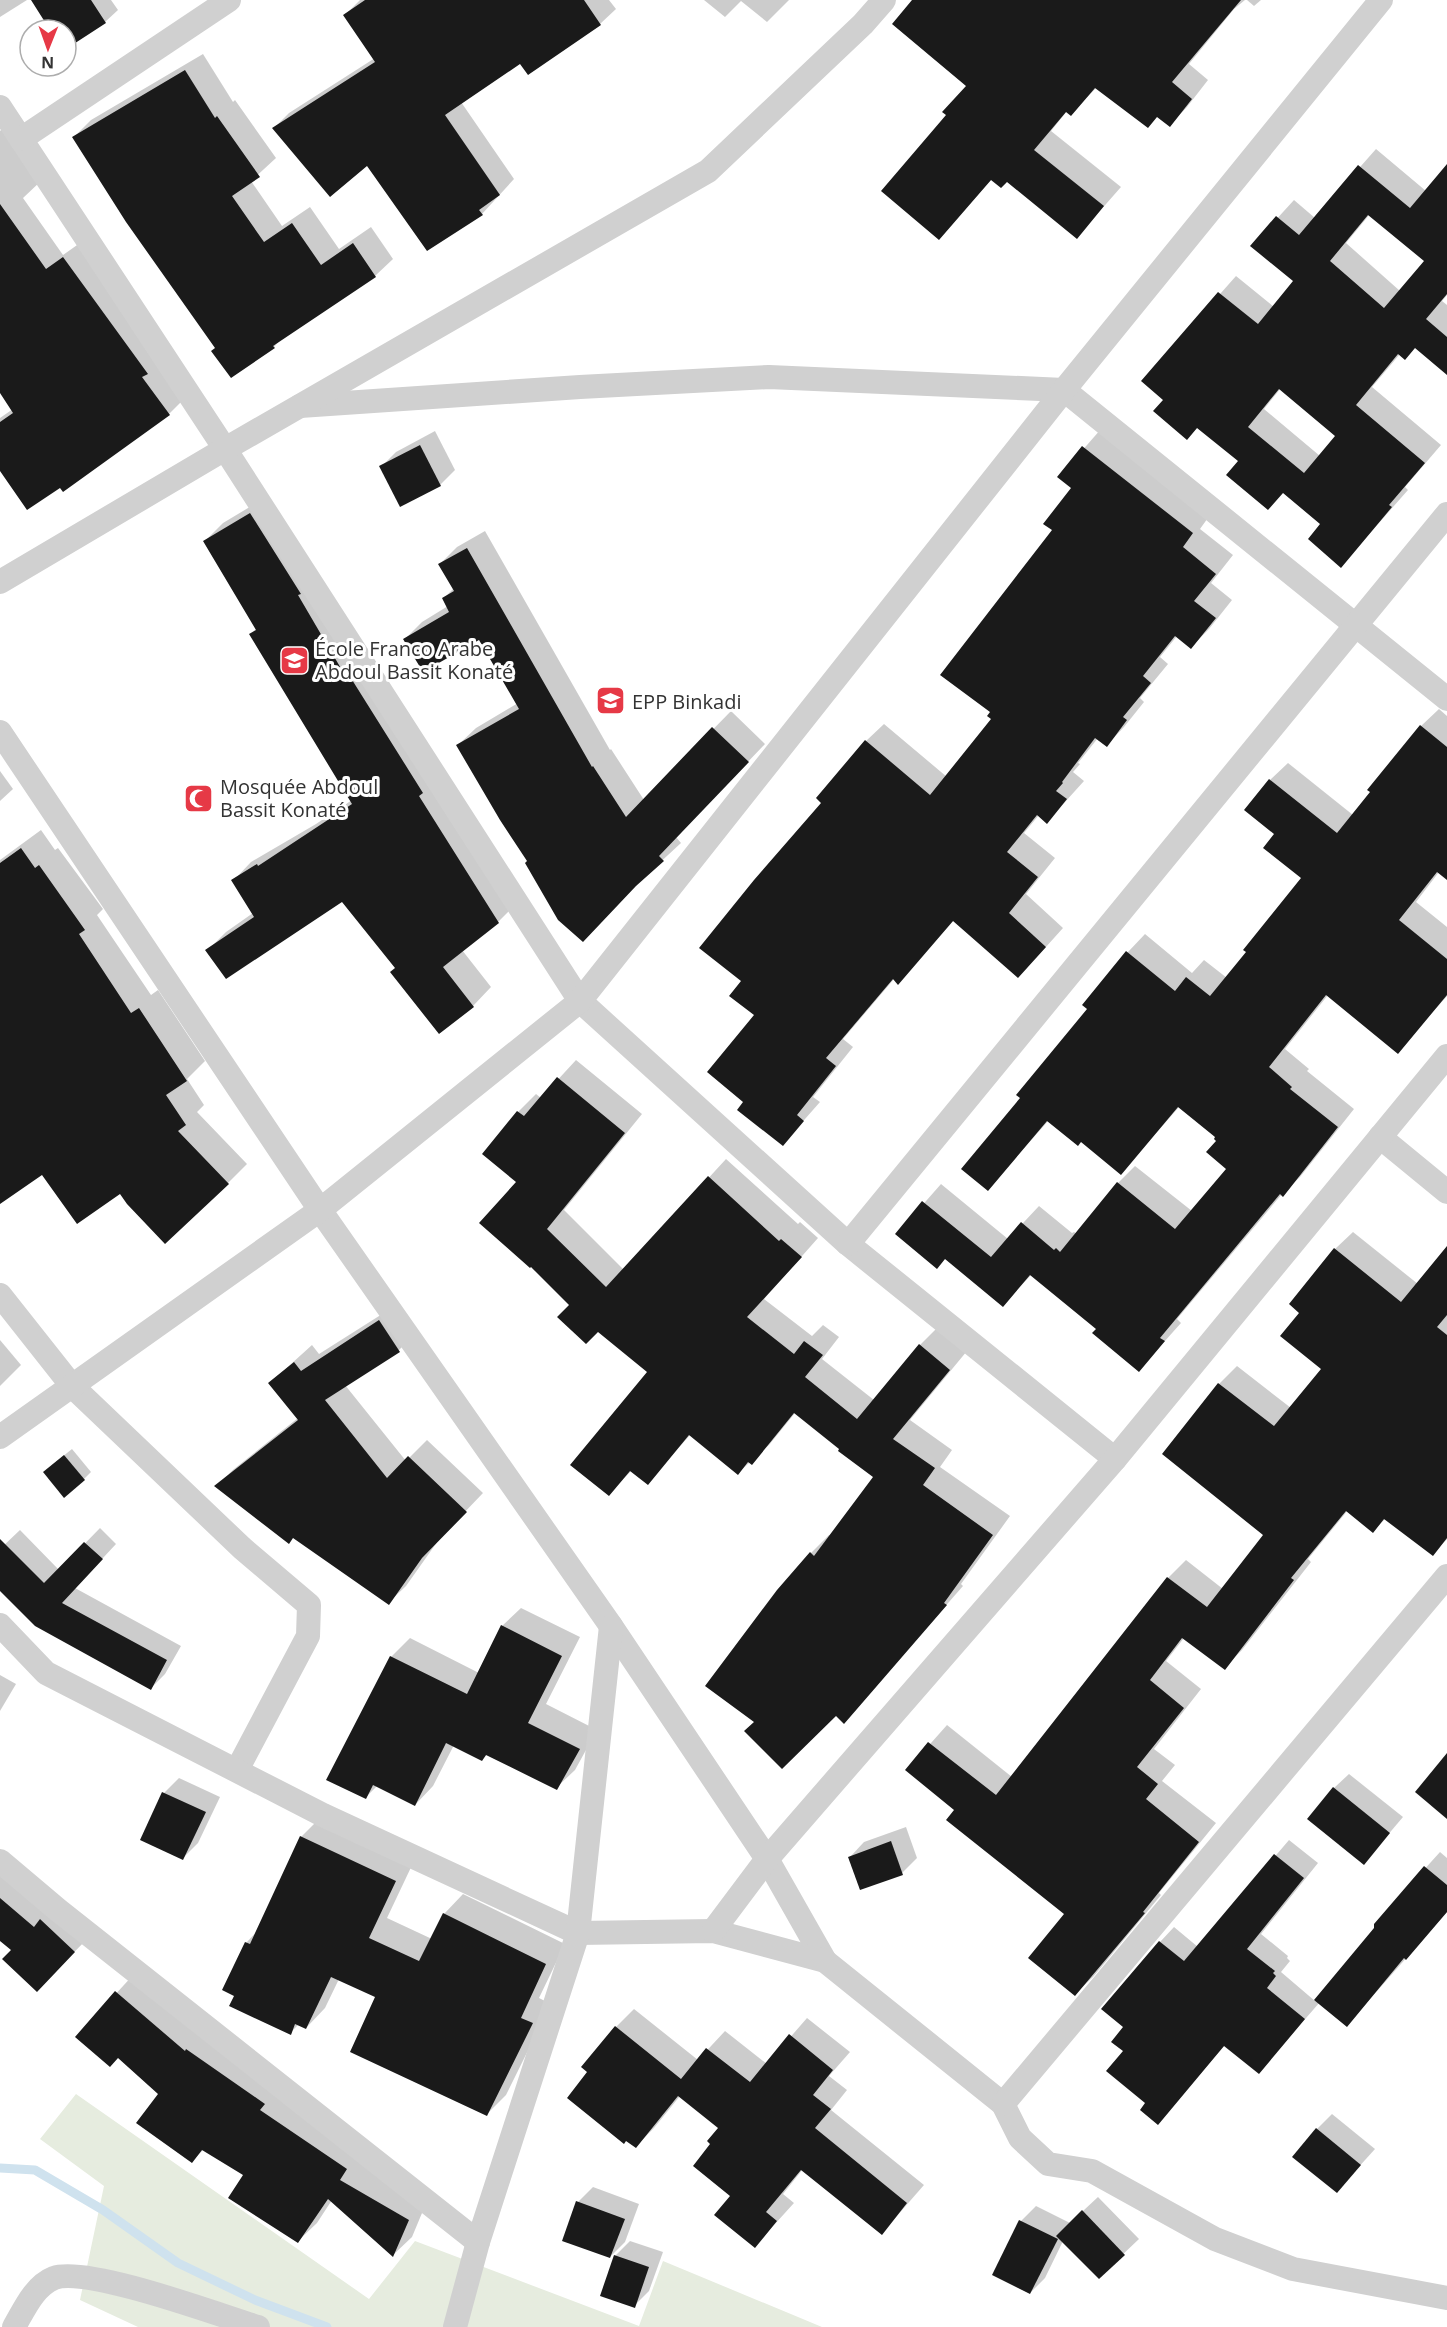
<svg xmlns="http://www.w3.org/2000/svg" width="1447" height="2327" font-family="'Open Sans',sans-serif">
  <rect width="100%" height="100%" fill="#fff"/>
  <path fill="#e6ecdf" d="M76,2094L369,2299L415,2241L639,2326L663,2261L822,2327H138L80,2300L104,2186L40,2139Z"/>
  <g fill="#0003" fill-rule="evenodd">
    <path d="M0,0H27L0,17Z"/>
    <path d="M32,0H111L118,10L105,22L66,47V30H51Z"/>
    <path d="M360,0H609L616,9L600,24L528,73L521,62L461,102L514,179L482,214L368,164L274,128L289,113L375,58L345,15Z"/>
    <path d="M704,0H789L767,22L741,1L725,17Z"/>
    <path d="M914,0H1245L1234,9L1189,64L1208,80L1187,107L1170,125L1158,116L1096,88L1071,114L1067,111L1051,131L1121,187L1077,237L1007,180L992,179L939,238L948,115L968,85Z"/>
    <path d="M1247,0H1261L1254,6Z"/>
    <path d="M203,54L233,102L235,100L276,158L251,181L282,226L310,207L339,249L371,227L393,259L375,276L281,339L274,347H217L74,137L91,120Z"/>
    <path d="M2,129L41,181L23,198L63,255L80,243L185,398L169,414L63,490L60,486L0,469V418L13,409L0,391V131Z"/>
    <path d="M1376,149L1426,191L1447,166V295L1442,301L1447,305V363L1415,347L1400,354L1372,387L1441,445L1405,487L1408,490L1341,566L1323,524L1284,492L1240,461L1198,427L1187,438L1165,399L1143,381L1236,276L1274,307L1295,281L1253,245L1294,200L1315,218ZM1370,214L1426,261L1400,291L1346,243ZM1281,388L1337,436L1320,456L1264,409Z"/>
    <path d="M1101,429L1210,515L1200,529L1233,555L1211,583L1232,600L1209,629L1191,647L1177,636L1160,657L1168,664L1140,698L1144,702L1124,727L1107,745L1098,738L1078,763L1080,764L1073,772L1084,781L1047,822L1039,815L1024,833L1055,858L1026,894L1063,928L1036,958L954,920L898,983L894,979L843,1039L853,1047L813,1097L820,1102L783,1144L745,1102L756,1015L743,981L823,803L866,741L884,724L947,777L993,719L1054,530L1073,488L1059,477Z"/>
    <path d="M435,431L455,470L440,485L381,467L396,452Z"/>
    <path d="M268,496L516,904L498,922L462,950L491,987L473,1006L396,967L342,900L207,951L226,932L253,913L233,881L251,862L316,824L352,800L251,634L257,628L204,542L223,523Z"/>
    <path d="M485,531L610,750L611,749L644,800L731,711L765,744L676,837L681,843L641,880L529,861L458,745L476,728L518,703L480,638L405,639L422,622L448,606L444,598L454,588L440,564L457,547Z"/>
    <path d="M1439,709L1447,716V878L1439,872L1416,902L1447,927V996L1397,1052L1328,995L1285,1049L1309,1069L1307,1071L1354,1109L1300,1177L1282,1194L1177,1319L1181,1323L1139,1370L1098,1329L1032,1274L1003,1305L945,1258L897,1234L941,1184L1008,1239L1039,1206L1072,1233L1074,1232L1077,1234L1118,1183L1135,1166L1192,1211L1228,1168L1217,1137L1179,1107L1121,1173L1081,1140L1049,1120L988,1189L1022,1098L1089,1009L1084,1005L1128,952L1145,934L1192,973L1204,960L1227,978L1303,878L1276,834L1270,780L1288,763L1353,815L1421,726Z"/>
    <path d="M0,771L13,789L0,801Z"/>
    <path d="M41,830L55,850L58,848L103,909L97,915L151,995L158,990L205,1061L187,1079L204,1105L197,1112L247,1164L228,1183L121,1192L43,1173L0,1202V860Z"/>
    <path d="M576,1060L642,1114L564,1210L624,1270L726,1159L798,1224L800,1222L818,1238L764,1299L812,1336L823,1325L839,1337L822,1359L874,1400L920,1345L938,1327L967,1351L910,1420L952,1450L940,1467L1010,1516L961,1584L963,1586L844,1722L836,1714L756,1721L811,1553L829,1535L831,1537L876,1477L795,1413L769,1445L738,1473L691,1434L647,1483L632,1470L609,1494L649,1371L571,1305L531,1265L518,1182V1112L536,1094L541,1098Z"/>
    <path d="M1353,1232L1418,1284L1447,1249V1539L1433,1554L1386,1518L1373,1531L1348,1510L1308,1559L1311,1562L1242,1650L1224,1668L1184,1638L1166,1661L1201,1689L1154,1749L1175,1765L1162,1781L1216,1823L1159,1893L1161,1895L1093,1977L1075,1994L1066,1914L956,1809L907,1770L947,1725L1012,1777L1168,1578L1186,1560L1223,1589L1265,1535L1164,1453L1219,1384L1237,1366L1291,1408L1323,1369L1301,1313L1335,1249Z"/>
    <path d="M398,1304L416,1333L399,1350L345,1385L406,1461L427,1440L483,1493L440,1538L406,1586L388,1603L294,1537L216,1486L234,1469L298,1418L270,1383L312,1345L319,1354Z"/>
    <path d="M0,1340L21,1365L0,1386Z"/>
    <path d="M72,1449L91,1472L84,1479L52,1465Z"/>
    <path d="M100,1528L116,1544L75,1588L181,1646L165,1674L151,1688L0,1589V1549L20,1530L59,1570Z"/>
    <path d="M521,1608L580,1637L546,1704L597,1730L575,1770L556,1788L488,1754L482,1759L454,1745L433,1786L415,1805L377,1786L365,1798L391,1657L410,1638L479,1673L502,1626Z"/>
    <path d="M0,1675L16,1684L0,1711Z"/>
    <path d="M1349,1774L1403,1817L1364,1863L1334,1788Z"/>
    <path d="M179,1778L220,1797L198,1843L183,1858L142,1839L164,1793Z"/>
    <path d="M321,1817L414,1861L387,1918L432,1939L444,1914L463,1894L565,1944L539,1998L551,2004L506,2095L487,2114L377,1997L339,1979L325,2008L306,2028L299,2024L290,2033L236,1995L246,1943L258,1930L301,1837Z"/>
    <path d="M906,1827L917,1858L902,1873L850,1857L864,1842Z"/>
    <path d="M1289,1840L1318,1863L1261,1934L1288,1956L1287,1958L1290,1961L1281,1972L1315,2001L1375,1929V1924L1440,1852L1447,1858V1912L1347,2025L1320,2002L1259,2072L1225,2045L1158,2123L1125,2051V2027L1160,1942L1174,1927L1198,1947Z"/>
    <path d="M0,1866L89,1937L37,1990L13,1950L0,1939Z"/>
    <path d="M135,1973L427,2201L412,2237L393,2255L332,2200L317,2223L298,2241L245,2175L204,2149L192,2161L160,2094L119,2056L77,2036Z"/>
    <path d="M634,2009L698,2060L725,2031L767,2064L807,2018L850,2052L829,2076L847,2090L831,2110L924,2185L882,2233L803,2169L783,2194L794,2203L755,2246L732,2196L712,2144L720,2127L680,2096L654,2128L636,2146L589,2072L583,2067L616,2027Z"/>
    <path d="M1332,2114L1375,2149L1337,2191L1317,2129Z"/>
    <path d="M593,2187L639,2204L625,2242L610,2257L578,2202Z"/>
    <path d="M1098,2197L1139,2239L1099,2277L1063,2241L1045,2278L1030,2293L1021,2221L1036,2206L1070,2223Z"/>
    <path d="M630,2241L663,2252L649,2291L634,2306L615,2256Z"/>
  </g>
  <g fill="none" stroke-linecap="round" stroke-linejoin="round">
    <path stroke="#cfe2ee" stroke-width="9" d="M0,2168L35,2170L103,2210L178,2263L255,2300L327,2327"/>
  </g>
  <g fill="#1a1a1a" fill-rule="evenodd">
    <path d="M31,0H91L106,23L66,49V30H50Z"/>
    <path d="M365,0H584L601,25L528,75L520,64L445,115L500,195L479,210L483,215L427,251L367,166L330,197L272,128L375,62L343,15Z"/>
    <path d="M912,0H1241L1172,82L1192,99L1170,127L1157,117L1148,128L1095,88L1071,116L1066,112L1034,150L1104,206L1077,239L1007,182L1001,188L991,180L939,240L881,191L946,115L942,112L966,86L892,24Z"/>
    <path d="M185,70L215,118L217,116L260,177L232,196L264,242L292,223L321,265L353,243L376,277L273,346L275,348L231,378L211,351L215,348L126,222L72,137Z"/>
    <path d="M1447,164V294L1426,319L1447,337V375L1415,348L1405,360L1398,354L1356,405L1425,463L1389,505L1392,507L1341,568L1308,539L1320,524L1283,493L1268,510L1226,475L1238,461L1197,428L1187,440L1153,411L1163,400L1141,381L1218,292L1258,324L1293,281L1250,246L1276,216L1299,235L1358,165L1410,208ZM1368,215L1424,261L1384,308L1330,261ZM1279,389L1335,436L1304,473L1248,427Z"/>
    <path d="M0,204L46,269L63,257L148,374L142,377L170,415L63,492L60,488L27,510L0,471V422L13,413L0,393Z"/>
    <path d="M420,445L441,486L400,507L379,466Z"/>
    <path d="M1082,446L1193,533L1183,547L1216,574L1194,601L1216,618L1191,649L1175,636L1143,676L1151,683L1123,717L1127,720L1107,747L1095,738L1062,782L1063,783L1056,791L1067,799L1047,824L1037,815L1007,852L1038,877L1009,913L1046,947L1018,978L953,921L898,985L893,979L826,1058L836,1066L797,1115L804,1121L783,1146L737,1110L743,1102L707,1072L754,1015L729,996L741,981L699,948L754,880L821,803L816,798L865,740L930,795L991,719L987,716L990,712L940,675L1052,530L1043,524L1071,488L1057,477Z"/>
    <path d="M250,513L301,594L298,595L346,677L349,675L423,793L419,796L499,923L443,967L474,1007L439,1034L390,972L395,968L342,902L226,979L205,950L254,917L231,880L257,864L258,866L352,804L249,634L256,630L203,541Z"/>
    <path d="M467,548L592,767L593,766L626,817L712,727L749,762L659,856L664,861L636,886L583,942L558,920L525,863L527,861L500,820L456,745L519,709L479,640L423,672L403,639L449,612L442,598L454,591L438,564Z"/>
    <path d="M1420,725L1447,747V880L1437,872L1399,920L1447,959V995L1398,1054L1326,995L1269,1067L1292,1087L1290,1089L1338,1127L1283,1197L1280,1194L1160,1338L1165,1341L1139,1372L1092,1333L1096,1329L1030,1275L1003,1307L945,1259L937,1269L895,1234L922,1201L991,1257L1021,1222L1054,1250L1056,1248L1060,1252L1117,1182L1175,1229L1226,1169L1206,1152L1216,1141L1214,1139L1215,1137L1178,1107L1121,1175L1081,1142L1078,1146L1047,1121L988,1191L961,1169L1020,1098L1016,1095L1087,1009L1082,1005L1126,951L1175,991L1186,977L1210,996L1246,952L1243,950L1301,878L1263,848L1274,834L1244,810L1269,779L1337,833L1370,792L1367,790Z"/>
    <path d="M21,848L35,868L39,865L85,930L79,934L131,1013L139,1008L187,1081L166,1095L186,1125L178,1131L229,1184L165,1244L127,1204L120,1194L77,1224L42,1175L0,1204V863Z"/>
    <path d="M557,1077L625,1133L547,1229L606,1287L708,1176L779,1241L781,1239L802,1257L747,1317L794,1354L804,1341L823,1355L805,1377L857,1419L919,1344L950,1370L893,1439L935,1468L923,1485L993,1535L944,1603L947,1605L844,1724L836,1716L782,1769L744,1731L754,1722L705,1686L777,1590L810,1552L814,1556L873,1477L838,1451L839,1449L794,1413L752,1465L748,1462L738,1475L689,1435L648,1485L630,1471L609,1496L570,1465L647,1372L598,1332L586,1344L557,1317L569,1305L531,1267L530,1268L479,1223L516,1182L482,1154L517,1111L524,1116Z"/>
    <path d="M1447,1246V1315L1437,1327L1447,1335V1538L1433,1556L1384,1519L1373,1533L1346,1511L1291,1578L1294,1580L1225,1670L1182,1638L1150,1680L1184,1708L1137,1767L1158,1784L1146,1799L1199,1842L1143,1912L1145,1913L1075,1996L1028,1958L1064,1914L946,1820L954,1810L905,1770L928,1742L996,1795L1167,1577L1207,1607L1263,1535L1162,1454L1218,1383L1274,1426L1321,1369L1280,1336L1299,1313L1289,1304L1334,1248L1401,1302Z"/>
    <path d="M379,1320L400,1352L325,1400L387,1478L408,1456L467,1512L422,1558L389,1605L293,1538L289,1544L214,1486L298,1420L268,1383L294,1362L301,1371Z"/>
    <path d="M64,1455L85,1480L64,1498L43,1472Z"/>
    <path d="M0,1539L44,1583L84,1542L103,1559L62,1603L167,1660L151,1690L35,1626L0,1591Z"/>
    <path d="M501,1625L562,1656L528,1723L580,1749L557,1790L486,1755L482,1761L446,1743L415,1806L373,1785L366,1799L326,1780L390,1656L467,1694Z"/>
    <path d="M1447,1753V1819L1415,1792Z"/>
    <path d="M1333,1787L1390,1833L1364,1865L1307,1819Z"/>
    <path d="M162,1792L206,1812L183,1860L140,1840Z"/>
    <path d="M300,1836L396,1881L369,1938L419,1961L443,1913L546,1964L521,2018L533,2023L487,2116L350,2052L375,1997L331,1977L306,2029L295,2024L291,2035L229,2006L234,1996L222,1990L245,1942L250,1944Z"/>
    <path d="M891,1841L903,1875L860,1890L848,1857Z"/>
    <path d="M1274,1854L1304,1878L1247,1949L1275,1971L1273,1973L1276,1976L1267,1988L1305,2019L1259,2074L1224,2046L1158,2125L1140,2110L1145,2103L1106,2071L1123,2051L1111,2042L1123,2027L1101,2009L1159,1941L1184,1961Z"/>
    <path d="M1424,1866L1447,1885V1912L1406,1960L1404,1958L1347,2027L1314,2000L1374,1928V1924Z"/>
    <path d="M0,1898L34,1927L40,1919L75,1952L37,1992L2,1959L11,1950L0,1941Z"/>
    <path d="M115,1991L185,2051L186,2049L265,2104L260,2110L347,2169L340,2180L409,2220L393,2257L328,2199L298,2243L228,2198L243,2175L202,2150L192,2163L136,2123L158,2094L118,2058L110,2067L75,2037Z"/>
    <path d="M615,2026L681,2079L706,2048L750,2082L789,2034L833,2070L813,2095L831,2109L815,2128L907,2203L882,2235L801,2170L766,2212L777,2221L755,2248L714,2215L730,2196L693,2166L710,2144L707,2141L718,2128L678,2096L636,2148L626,2141L624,2144L567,2098L587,2072L581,2067Z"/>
    <path d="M1316,2128L1361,2165L1337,2193L1292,2157Z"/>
    <path d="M576,2201L625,2219L610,2258L562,2241Z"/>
    <path d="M1082,2210L1125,2255L1099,2279L1056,2236Z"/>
    <path d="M1019,2220L1058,2239L1030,2294L992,2275Z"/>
    <path d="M614,2255L649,2267L635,2308L600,2296Z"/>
  </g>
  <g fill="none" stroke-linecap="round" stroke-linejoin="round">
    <g stroke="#d0d0d0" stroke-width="24">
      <path d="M0,107L225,449L580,1001L848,1244L1115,1459"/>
      <path d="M21,139L229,0"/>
      <path d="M300,406L580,387L769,377L1064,390L1447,699"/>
      <path d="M0,582L225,449L708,171L863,24L884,0"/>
      <path d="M0,732L320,1210L611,1626L767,1859L825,1961"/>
      <path d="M1380,1137L1447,1192"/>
      <path d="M848,1244L1447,514"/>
      <path d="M0,1295L72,1386L242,1548L309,1605L308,1636L237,1770"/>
      <path d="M0,1437L320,1210L580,1001L1064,390L1381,0"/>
      <path d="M0,1625L46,1673L323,1815L578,1933L713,1931L825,1961L1003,2104L1020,2138L1048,2164L1092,2171L1215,2239L1293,2269L1447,2298"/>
      <path d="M0,1861L58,1910L478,2242"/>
      <path d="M713,1931L767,1859L1115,1459L1447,1056"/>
      <path d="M1003,2104L1447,1576"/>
      <path d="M14,2327C24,2310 34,2286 54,2278C87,2266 219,2315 258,2327"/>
      <path d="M455,2327L478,2242L578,1933L611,1626"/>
    </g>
  </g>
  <defs>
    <symbol id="school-square" viewBox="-11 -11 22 22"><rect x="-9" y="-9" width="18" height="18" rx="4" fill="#e63946" stroke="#fff"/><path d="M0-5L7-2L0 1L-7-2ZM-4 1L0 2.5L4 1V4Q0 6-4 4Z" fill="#fff"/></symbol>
    <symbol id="mosque-square" viewBox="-11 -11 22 22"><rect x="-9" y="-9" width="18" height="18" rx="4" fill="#e63946" stroke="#fff"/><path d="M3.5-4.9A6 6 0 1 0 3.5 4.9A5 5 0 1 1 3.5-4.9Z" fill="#fff"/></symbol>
  </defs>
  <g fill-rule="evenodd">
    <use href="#school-square" x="278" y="644" width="33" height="33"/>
    <use href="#school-square" x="594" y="684" width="33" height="33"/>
    <use href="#mosque-square" x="182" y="782" width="33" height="33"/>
  </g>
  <g text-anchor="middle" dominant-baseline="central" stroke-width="6" stroke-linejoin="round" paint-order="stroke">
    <g font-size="20" fill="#333" stroke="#fff" text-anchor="start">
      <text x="315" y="648">École Franco Arabe<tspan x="315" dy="23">Abdoul Bassit Konaté</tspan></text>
      <text x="632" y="701">EPP Binkadi</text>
      <text x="220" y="786">Mosquée Abdoul<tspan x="220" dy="23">Bassit Konaté</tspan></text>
    </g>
  </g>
  <g transform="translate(48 48) rotate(181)"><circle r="28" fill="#ffffff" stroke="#adadad" stroke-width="1.5"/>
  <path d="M0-4.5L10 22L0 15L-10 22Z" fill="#e63946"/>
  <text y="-9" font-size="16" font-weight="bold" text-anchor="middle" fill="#333333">N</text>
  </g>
</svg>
